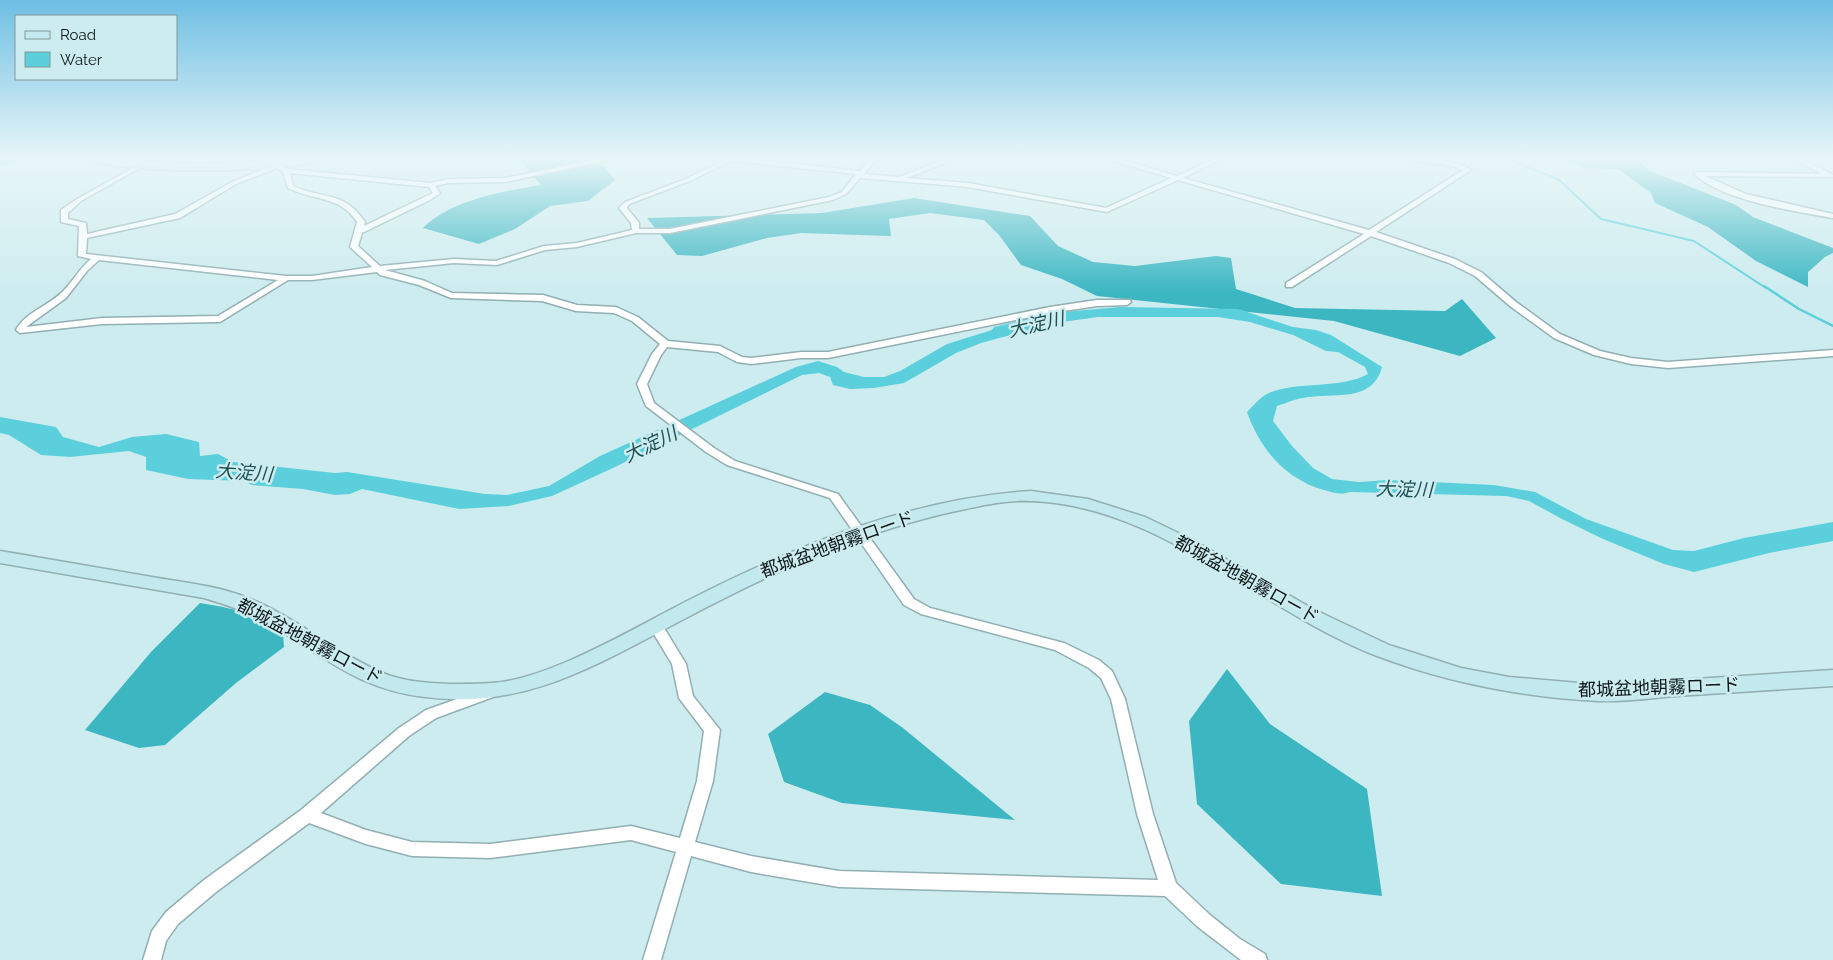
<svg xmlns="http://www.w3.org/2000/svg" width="1833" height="960" font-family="Raleway,'Noto Sans JP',sans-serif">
  <rect width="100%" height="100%" fill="#cdecef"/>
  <g fill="#3cb7c2">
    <path d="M518,158H591L606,168L615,180L588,201L550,206L515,229L479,244L423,228C450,200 504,191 541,185Z"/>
    <path d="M1560,158H1637L1648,170L1736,205L1753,217L1833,248V253L1825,257L1808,272V287L1756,261L1708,227L1655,203L1651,193L1618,169L1586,168Z"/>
    <path d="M914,198L1030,216L1058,246L1093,262L1135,266L1216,256L1231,258L1236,289L1295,308L1445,311L1462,299L1496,338L1460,356L1334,321L1097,296L1062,279L1021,265L999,235L984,220L930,213L889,219L891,236L801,233L767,238L702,256L677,255L647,218L822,213Z"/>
    <path d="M200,603C231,608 259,613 283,634L284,647L236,683L165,745L139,748L85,730L151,652Z"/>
    <path d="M1227,669L1270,724L1367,789L1382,896L1281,884L1197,804L1189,721Z"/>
    <path d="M825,692L870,705L903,728L1015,820L842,803L784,782L768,734Z"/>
  </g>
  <path fill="#5bd0dc" d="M1120,307L1238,309L1293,327L1316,330L1331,335L1382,367C1372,404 1333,392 1303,398C1295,399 1286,403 1277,406L1273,421L1292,446L1313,468L1332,479L1359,482L1388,480L1494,485L1535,492L1586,519L1673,550L1694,551L1744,538L1833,522V541L1769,553L1694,572L1664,564L1603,539L1562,519L1529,501L1506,496L1350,492C1340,495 1334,493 1324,490C1285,479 1260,449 1247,412C1252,407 1256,402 1261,398C1284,379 1338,391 1368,374L1365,367L1338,352L1326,351L1293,335L1250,322L1218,317H1098L1055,323L981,343L956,353L904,383L874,388L850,389L833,385L830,377L819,373L802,375L613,468L552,496L509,506L459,509L362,489L350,494L335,495L303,489L252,485L244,481L188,479L146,470V457L129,451L70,457L41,455L9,435L0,433V417L56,427L63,437L99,447L132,437L166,434L199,442L200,456L218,454L233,462L335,473L347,472L485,494L507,495L549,486L600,456L796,367L818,361L837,367L844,372L864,377H884L900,371L947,344L992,330L994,327L1052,313Z"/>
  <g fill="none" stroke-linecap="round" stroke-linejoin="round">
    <path stroke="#5bd0dc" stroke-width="2" d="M1506,159L1558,179L1601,219L1694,241L1766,288"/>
    <path stroke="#5bd0dc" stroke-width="2.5" d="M1764,286L1799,309L1833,326"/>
    <path fill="#5bd0dc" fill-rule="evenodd" d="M6,158H29L0,166V160Z"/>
    <defs>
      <g id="street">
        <path d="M604,158H619L505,182L448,183L435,186L440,193L439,194L430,200L362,233L358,246L380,266L454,259L496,261L544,246L577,243L632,230L631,223L619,208L625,202L686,179L723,161L688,158H744L860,171L870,158H877L864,174L899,177L948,158H958L906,178L968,183L1106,208L1171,178L1104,158H1115L1177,176L1215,158H1224L1183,178L1369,230L1463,170L1456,167L1399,158C1420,158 1455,158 1471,170L1376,232L1455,259L1481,272L1516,302L1560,334L1600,351L1631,358L1668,362L1833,350V356L1668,368L1631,364L1594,355L1554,338L1510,306L1475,276L1449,263L1371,236L1292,287H1286V283L1364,234L1178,180L1107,212L968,187L860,178L846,194L833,200L670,233H636L577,247L545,250L497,265L454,263L385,270L425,281L452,293L543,295L577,305L616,307L638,317L668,341L720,346L742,357L751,358L801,352H828L1050,307L1097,300H1130L1131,302L1127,305L1097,306L1050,313L828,358H801L751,364L737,362L718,352L667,347L661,355L647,384L654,403L714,448L735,461L838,494L914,599L930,608L1064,643L1099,660L1112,671L1125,699L1153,814L1176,883L1210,915L1240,939L1265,954L1267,960H1241L1198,927L1165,896L839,887L751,872L691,856L661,960H643L676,852L631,840L490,858L412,856L366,844L309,823L216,892L178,924L166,941L161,960H143L152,931L166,912L204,880L301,810L399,728L426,710L488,688L493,689L495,693L493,697L436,718L409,736L321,813L366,830L412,842L490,844L631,826L680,838L697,781L704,731L679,698L672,664L649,626L651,623H661L686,664L693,696L720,730L713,781L695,842L751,856L839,871L1158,880L1137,814L1111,699L1101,678L1089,668L1055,650L921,614L904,605L830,498L727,465L706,452L646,406L637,384L652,354L660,344L632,321L614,313L576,311L542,301L451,298L419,285L380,275L377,272L312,280H288L220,322L102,324L20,333L16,330C24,314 45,307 59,295C71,285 78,270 91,259L78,256L79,226L61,222V210L77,199L140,164L145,165L81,201L68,213V219L86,223L87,234L175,214L232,182L278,163L288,169L431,183L448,179L505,178ZM730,161H732L856,174L842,192L829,197L670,229H639V223L627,208L629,204L690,181ZM277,168L283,172L288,188C313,201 340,195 357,222L350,247L372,267L312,276H286L86,254L87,238L180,218L236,184ZM290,173L429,187L433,193L364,226L365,222C344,190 323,200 293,186ZM99,260L278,280L218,316L102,318L26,327L66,298L87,271Z"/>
        <path d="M1792,158H1801L1833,175V177L1705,176L1746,194L1833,214V218C1794,211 1723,201 1694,174L1697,172L1822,174Z"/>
      </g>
      <g id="secondary">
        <path d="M88,158L200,164L322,158C300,174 110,175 88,158Z"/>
        <path d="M1031,491L1088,499L1145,517L1193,540L1313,609L1389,645L1461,668L1509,677L1602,685L1833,670V686C1781,689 1729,693 1676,696C1651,698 1624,702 1598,701C1522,697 1449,683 1377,656C1260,611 1161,505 1030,501C1007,500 984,505 961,510C864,530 773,572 686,618C599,663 528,710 425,697C354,689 320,652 261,620C243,610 224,604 204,598L0,563V551C49,559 98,568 146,576C180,582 216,585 248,598C298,618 338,655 388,675C415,685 462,685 491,683C550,680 639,625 693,598C798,545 912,498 1031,491Z"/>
      </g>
    </defs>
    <use href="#street" stroke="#92afb2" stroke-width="3"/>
    <use href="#secondary" stroke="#92afb2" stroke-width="3"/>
    <use href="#street" fill="#fff" fill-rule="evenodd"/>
    <use href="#secondary" fill="#c2e9ed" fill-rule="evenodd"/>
  </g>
  <linearGradient id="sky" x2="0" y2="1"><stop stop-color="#6fbfe3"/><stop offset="0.54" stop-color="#e8f6f8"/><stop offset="1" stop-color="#e8f6f8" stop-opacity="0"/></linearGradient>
  <rect width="1833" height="293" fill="url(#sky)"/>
  <g text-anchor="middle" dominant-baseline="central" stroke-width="5" stroke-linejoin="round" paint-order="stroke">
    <g font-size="18" fill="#0e191b" stroke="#cdecef">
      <text transform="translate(837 544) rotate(-20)">都城盆地朝霧ロード</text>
      <text transform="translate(1247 579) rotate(29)">都城盆地朝霧ロード</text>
      <text transform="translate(310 641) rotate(28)">都城盆地朝霧ロード</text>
      <text transform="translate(1659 687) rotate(-2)">都城盆地朝霧ロード</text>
    </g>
    <g font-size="19" font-style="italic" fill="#1e5156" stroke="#cdecef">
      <text transform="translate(1036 324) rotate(-13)">大淀川</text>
      <text transform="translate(650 444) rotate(-26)">大淀川</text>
      <text transform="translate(244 472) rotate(4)">大淀川</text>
      <text transform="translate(1404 489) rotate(1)">大淀川</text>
    </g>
  </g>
  <rect x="15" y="15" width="162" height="65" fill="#cdecef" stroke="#81989a"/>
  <rect x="25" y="31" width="25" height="8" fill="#c2e9ed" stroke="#81989a"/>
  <text x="60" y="40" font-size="15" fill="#0e191b">Road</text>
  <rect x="25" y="52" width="25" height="15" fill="#5bd0dc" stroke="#81989a"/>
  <text x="60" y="65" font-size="15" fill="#0e191b">Water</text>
</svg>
